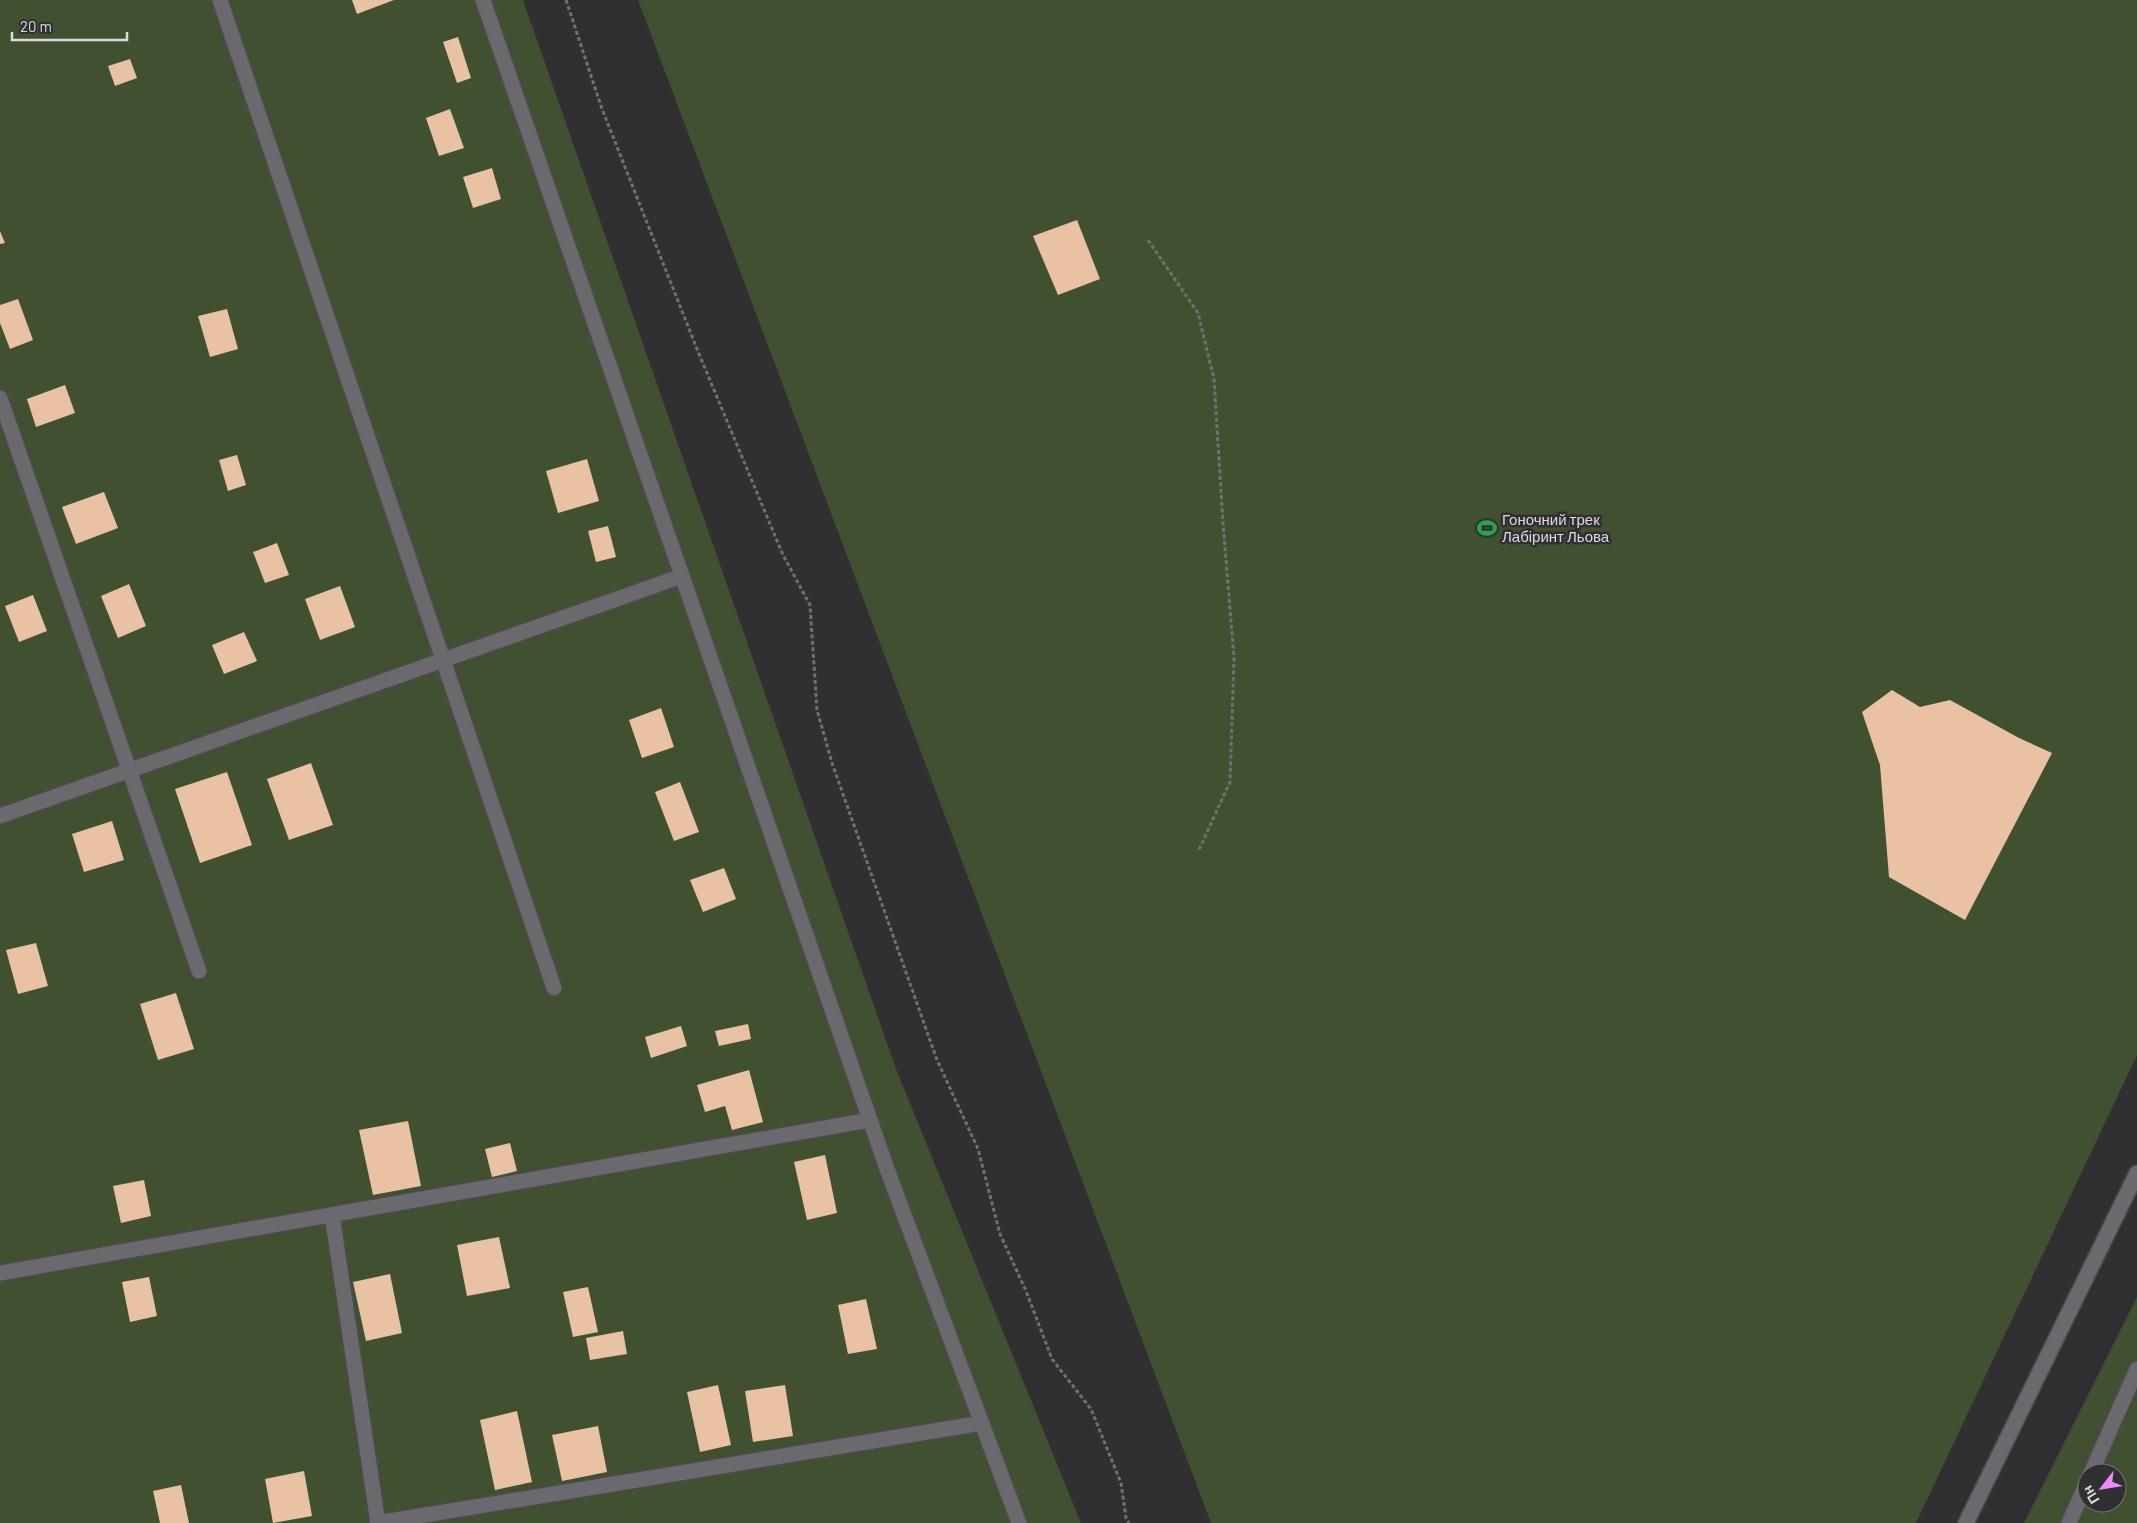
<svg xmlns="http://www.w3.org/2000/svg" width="2137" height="1523" font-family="Barlow,sans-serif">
  <rect width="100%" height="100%" fill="#302f32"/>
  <g fill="#425032" fill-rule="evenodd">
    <path d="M0,0H523L896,1069L1081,1523H0Z"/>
    <path d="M638,0H2137V1055L1916,1523H1211Z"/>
    <path d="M2137,1297V1523H2024ZM2087,1473H2117V1503H2087Z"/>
  </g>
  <g fill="#e9c1a3">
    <path d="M352,0H394L357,14Z"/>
    <path d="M458,37L471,78L457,83L443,42Z"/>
    <path d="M130,59L137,78L115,86L108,66Z"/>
    <path d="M450,109L464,148L439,156L426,118Z"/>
    <path d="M492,168L501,199L473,208L463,177Z"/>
    <path d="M1077,220L1100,279L1058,295L1033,236Z"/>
    <path d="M0,231L5,243L0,244Z"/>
    <path d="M18,299L33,340L10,349L0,323V305Z"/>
    <path d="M227,309L238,349L210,357L198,316Z"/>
    <path d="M65,385L75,413L36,427L27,399Z"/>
    <path d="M237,455L246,485L228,491L219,460Z"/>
    <path d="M587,459L599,501L558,513L546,471Z"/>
    <path d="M104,492L118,528L76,544L62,507Z"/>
    <path d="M608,526L616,557L596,562L588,531Z"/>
    <path d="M277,543L289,575L265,583L253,552Z"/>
    <path d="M129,584L146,626L118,638L101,596Z"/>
    <path d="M340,586L355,627L320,640L305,599Z"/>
    <path d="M33,595L47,631L19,642L5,606Z"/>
    <path d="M244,632L257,661L224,674L212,645Z"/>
    <path d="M1892,690L1920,707L1950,700L2019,738L2052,753L1965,920L1889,877L1880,765L1862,712Z"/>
    <path d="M661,708L674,747L642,758L629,720Z"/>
    <path d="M311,763L333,825L289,840L267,779Z"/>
    <path d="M227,772L252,845L200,863L175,789Z"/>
    <path d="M680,782L699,832L674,841L655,792Z"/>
    <path d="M112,821L124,860L84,872L72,834Z"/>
    <path d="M724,868L736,899L703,912L690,880Z"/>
    <path d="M36,943L48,986L18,994L6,950Z"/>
    <path d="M176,993L194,1049L158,1060L140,1004Z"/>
    <path d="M748,1024L751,1039L719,1046L715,1031Z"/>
    <path d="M681,1026L687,1046L651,1058L645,1037Z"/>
    <path d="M749,1070L763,1122L732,1130L725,1106L705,1112L697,1085Z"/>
    <path d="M408,1121L421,1186L373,1195L359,1130Z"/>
    <path d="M510,1143L517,1171L492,1177L485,1149Z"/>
    <path d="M825,1155L837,1213L807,1220L794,1162Z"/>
    <path d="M144,1180L151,1216L121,1223L113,1186Z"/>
    <path d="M499,1237L510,1288L467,1296L457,1245Z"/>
    <path d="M390,1274L402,1333L366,1341L353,1282Z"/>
    <path d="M149,1277L157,1316L130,1322L122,1282Z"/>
    <path d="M588,1287L598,1332L573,1337L563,1292Z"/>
    <path d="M866,1299L877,1349L848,1354L838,1305Z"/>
    <path d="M623,1331L627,1354L590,1360L586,1338Z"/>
    <path d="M718,1385L731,1445L700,1452L687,1392Z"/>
    <path d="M785,1385L793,1436L753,1442L745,1391Z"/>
    <path d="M517,1411L532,1482L495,1490L480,1420Z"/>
    <path d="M598,1426L607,1472L562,1481L552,1435Z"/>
    <path d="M304,1471L312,1516L273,1523L265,1479Z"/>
    <path d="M181,1485L189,1523H160L153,1491Z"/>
  </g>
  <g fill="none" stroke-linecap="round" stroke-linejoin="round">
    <defs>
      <g id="lane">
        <path d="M220,0L554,988"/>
        <path d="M0,398L199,971"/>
        <path d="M0,816L682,576"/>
        <path d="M332,1215L378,1523"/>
        <path d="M0,1273L870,1120"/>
        <path d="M2091,1473L2137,1369"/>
        <path d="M377,1523L982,1423"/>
        <path d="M2069,1523L2087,1482"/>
      </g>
      <path id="street" d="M483,0L887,1169L1019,1523"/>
      <path id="secondary" d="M1966,1523L2137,1173"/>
    </defs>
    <use href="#lane" stroke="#4b4a4d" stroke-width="18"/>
    <use href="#street" stroke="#4b4a4d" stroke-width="18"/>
    <use href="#secondary" stroke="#4b4a4d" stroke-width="18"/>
    <g stroke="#707072" stroke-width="3" stroke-dasharray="4 2.5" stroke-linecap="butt">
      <path d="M566,0L602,109L699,354L783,555L810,605L817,710L832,763L937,1060L978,1149L1000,1234L1026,1291L1052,1359L1091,1409L1121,1483L1126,1518L1129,1523"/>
      <path d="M1148,240L1198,313L1214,379L1223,523L1234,658L1230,782L1198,852"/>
    </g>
    <use href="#lane" stroke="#6a696d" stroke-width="15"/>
    <use href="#street" stroke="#6a696d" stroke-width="15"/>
    <use href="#secondary" stroke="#6a696d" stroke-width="15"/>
  </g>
  <defs>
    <symbol id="stadium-bare" viewBox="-9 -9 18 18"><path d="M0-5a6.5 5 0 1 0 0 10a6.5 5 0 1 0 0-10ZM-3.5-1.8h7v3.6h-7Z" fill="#2e9e5b" stroke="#302f32" stroke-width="2.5" paint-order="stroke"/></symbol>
  </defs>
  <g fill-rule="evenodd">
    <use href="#stadium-bare" x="1473" y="514" width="28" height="28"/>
  </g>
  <g text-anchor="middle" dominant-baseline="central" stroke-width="5" stroke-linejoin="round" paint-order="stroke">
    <g font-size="15" fill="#dbdbdd" stroke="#302f32" text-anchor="start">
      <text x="1502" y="519">Гоночний трек<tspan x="1502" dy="17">Лабіринт Льова</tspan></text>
    </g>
  </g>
  <g transform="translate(2102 1488) rotate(239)"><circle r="24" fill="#302f32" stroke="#747476"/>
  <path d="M0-4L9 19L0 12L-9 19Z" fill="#ed8cf9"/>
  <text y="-8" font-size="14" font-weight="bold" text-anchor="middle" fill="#dbdbdd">Пн</text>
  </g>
  <path d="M12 32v8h115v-8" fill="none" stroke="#dbdbdd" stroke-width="2.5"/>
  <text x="20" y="32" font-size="15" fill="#dbdbdd" stroke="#302f32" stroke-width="4" paint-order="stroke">20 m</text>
</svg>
